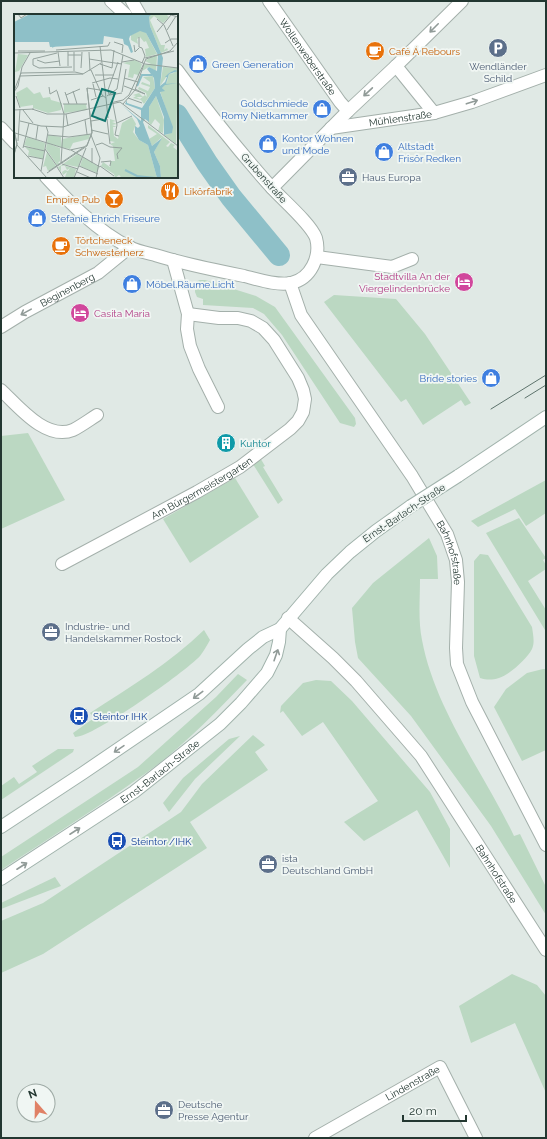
<svg xmlns="http://www.w3.org/2000/svg" width="547" height="1139" font-family="Raleway,sans-serif">
  <rect width="100%" height="100%" fill="#e0e9e5"/>
  <g fill="#bbd8c2">
    <path d="M200,280H205L256,296L275,307L355,418L356,424L354,427L340,423L282,335L264,314L253,308L203,305V299L197,297L195,292V282Z"/>
    <path d="M334,295L396,299L425,334L471,403L465,406L461,400L423,425L406,399L401,402L324,302Z"/>
    <path d="M28,433L65,500L1,529V436Z"/>
    <path d="M259,456L265,466L263,467L283,500L278,504L251,461Z"/>
    <path d="M235,478L259,517L190,563L163,519Z"/>
    <path d="M546,480V513L526,526L515,509L478,527L471,521Z"/>
    <path d="M519,518L546,558L543,560L546,565V569L528,581L546,610V634L545,630L486,533Z"/>
    <path d="M429,538L437,556L438,579H420C420,599 418,621 422,640C435,710 484,773 514,836L520,834L546,887V915L491,826L411,716L358,658L355,642L352,608L373,583Z"/>
    <path d="M480,554L488,555L532,627C533,634 535,643 532,649C527,659 509,675 499,678C492,680 487,680 480,678L474,656V561Z"/>
    <path d="M204,630L210,640C207,645 204,651 200,656C185,672 94,737 75,737L73,733L94,718L90,713C130,687 170,663 204,630Z"/>
    <path d="M543,669H546V750L522,761L494,707L506,689L527,673Z"/>
    <path d="M238,674L247,680C215,713 183,747 146,773C99,807 49,838 1,870V857L138,767L216,697Z"/>
    <path d="M316,680L331,681L352,701L430,792L450,829V868L417,810L364,841L344,822L378,801L323,722L302,736L283,711L280,713L281,706L303,683Z"/>
    <path d="M253,735L265,745L255,752L268,770L190,822L207,848L43,954L1,973V921L43,903L181,812L202,784Z"/>
    <path d="M240,736L195,779L169,812L163,803L183,778L229,739Z"/>
    <path d="M58,749H74L73,752L1,800V786L14,777L19,784L37,772L32,766Z"/>
    <path d="M55,877L61,886L1,909V903Z"/>
    <path d="M512,974L537,985L546,996V1093L515,1023L471,1043L459,1006Z"/>
  </g>
  <g fill="none" stroke-linecap="round" stroke-linejoin="round">
    <path stroke="#8ec0c8" stroke-width="22" d="M177,115L207,163L231,197L279,255"/>
    <defs>
      <g id="street">
        <path d="M111,1L126,15"/>
        <path d="M132,1L140,15"/>
        <path id="s1" d="M269,1L340,102L348,111"/>
        <path d="M396,66L434,113"/>
        <path d="M1,128L15,143"/>
        <path id="s2" d="M331,128L434,113L472,102L546,75"/>
        <path d="M46,177C71,204 96,230 129,247C137,251 147,253 155,255C184,264 214,270 244,276C257,279 277,286 291,283C311,279 321,256 316,238C311,224 283,200 272,188C238,150 207,111 177,70"/>
        <path d="M272,188L348,111L396,66L462,1"/>
        <path d="M317,257L392,267L412,259"/>
        <path d="M173,260L188,314L187,329L190,346L199,369L218,407"/>
        <path id="s3" d="M290,283L301,315L412,476L447,534L456,560L458,582L456,648L457,664L472,702L546,845"/>
        <path id="s4" d="M1,327L25,312L98,273L130,247"/>
        <path d="M1,390C18,406 46,441 73,430C81,426 89,420 97,415"/>
        <path id="s5" d="M62,564L197,492L240,467L290,429L298,421L303,412L305,399L303,390L298,378L274,340L263,328L251,321L238,318H219L188,314"/>
        <path id="s6" d="M288,618L333,658L356,681L421,756L546,950"/>
        <path id="s7" d="M315,1138L440,1067L476,1138"/>
      </g>
      <g id="secondary">
        <path d="M458,476L546,417"/>
        <path d="M1,827L83,773L199,694L248,649L263,637L280,629L327,574L350,552L376,531L411,506"/>
        <path id="s8" d="M1,879L134,792L220,724L241,703L267,673L276,655L279,642L280,629"/>
      </g>
    </defs>
    <use href="#street" stroke="#a4b0ab" stroke-width="14"/>
    <use href="#secondary" stroke="#a1b3ac" stroke-width="14"/>
    <use href="#street" stroke="#fff" stroke-width="12"/>
    <use href="#secondary" stroke="#fff" stroke-width="12"/>
    <g stroke="#5d736c" stroke-width="1">
      <path d="M525,398L546,385"/>
      <path d="M491,409L546,375"/>
    </g>
    <defs>
      <path id="secondary-bridge" d="M411,506L458,476"/>
    </defs>
    <use href="#secondary-bridge" stroke="#a1b3ac" stroke-width="14" stroke-linecap="butt"/>
    <use href="#secondary-bridge" stroke="#fff" stroke-width="12"/>
  </g>
  <defs><path id="oneway-shaft" d="M-6 0H5M1.5-3L5.5 0L1.5 3" fill="none" stroke-width="1.6" stroke-linecap="round" stroke-linejoin="round"/></defs>
  <g stroke="#919b98">
    <use href="#oneway-shaft" transform="translate(434 28) rotate(135)"/>
    <use href="#oneway-shaft" transform="translate(368 92) rotate(137)"/>
    <use href="#oneway-shaft" transform="translate(472 102) rotate(-18)"/>
    <use href="#oneway-shaft" transform="translate(26 312) rotate(151)"/>
    <use href="#oneway-shaft" transform="translate(276 655) rotate(-71)"/>
    <use href="#oneway-shaft" transform="translate(198 695) rotate(143)"/>
    <use href="#oneway-shaft" transform="translate(119 749) rotate(146)"/>
    <use href="#oneway-shaft" transform="translate(75 831) rotate(-33)"/>
    <use href="#oneway-shaft" transform="translate(22 866) rotate(-33)"/>
  </g>
  <defs>
    <symbol id="parking-disc" viewBox="-11 -11 22 22"><circle r="9.5" fill="#5c6f8a" stroke="#f0f6f3"/><path d="M-3.5-5.5H1a3.5 3.5 0 0 1 0 7H-1V5.5H-3.5ZM-1-3.4V-.6H.8a1.4 1.4 0 0 0 0-2.8Z" fill="#fff"/></symbol>
    <symbol id="cafe-disc" viewBox="-11 -11 22 22"><circle r="9.5" fill="#e8710a" stroke="#f0f6f3"/><path d="M-5.5-4.5H6V0H3Q3 3.5 0 3.5H-2.5Q-5.5 3.5-5.5 0ZM3-3.2v2h1.7v-2ZM-6 4.5H4V6H-6Z" fill="#fff"/></symbol>
    <symbol id="shop-disc" viewBox="-11 -11 22 22"><circle r="9.5" fill="#3f7fe0" stroke="#f0f6f3"/><path d="M-5-2.5h2.3a2.7 3.5 0 0 1 5.4 0H5L5.5 6h-11ZM-1.5-2.5h3a1.5 2.3 0 0 0-3 0Z" fill="#fff"/></symbol>
    <symbol id="office-disc" viewBox="-11 -11 22 22"><circle r="9.5" fill="#5c6f8a" stroke="#f0f6f3"/><path d="M-6-3h4V-5.5h4V-3h4V5H-6ZM-1-4.5V-3h2v-1.5ZM-6 0V1H6V0Z" fill="#fff"/></symbol>
    <symbol id="restaurant-disc" viewBox="-11 -11 22 22"><circle r="9.5" fill="#e8710a" stroke="#f0f6f3"/><path d="M-5-6h1v4h1v-4h1v4h1v-4h1v5L-1.5 .5V6h-2V.5L-5-1ZM5-6V6H3V1.5H1.5Q1.5-4 5-6Z" fill="#fff"/></symbol>
    <symbol id="bar-disc" viewBox="-11 -11 22 22"><circle r="9.5" fill="#e8710a" stroke="#f0f6f3"/><path d="M-6-5H6L.8 .8V4.5H3.5V6h-7V4.5H-.8V.8Z" fill="#fff"/></symbol>
    <symbol id="hotel-disc" viewBox="-11 -11 22 22"><circle r="9.5" fill="#d1479c" stroke="#f0f6f3"/><path d="M-6-4.5h1.5V1H6V5H4.5V3h-9V5H-6ZM-4 0a1.8 1.8 0 1 1 3.6 0ZM.5 0V-2.5h3Q6-2.5 6 0Z" fill="#fff"/></symbol>
    <symbol id="building-disc" viewBox="-11 -11 22 22"><circle r="9.5" fill="#0f9aa8" stroke="#f0f6f3"/><path d="M-4-6H4V6H1V3H-1V6H-4ZM-2.5-4.3h1.7v1.8h-1.7ZM.8-4.3h1.7v1.8H.8ZM-2.5-1h1.7V.8h-1.7ZM.8-1h1.7V.8H.8Z" fill="#fff"/></symbol>
    <symbol id="bus-disc" viewBox="-11 -11 22 22"><circle r="9.5" fill="#1a4fb4" stroke="#f0f6f3"/><path d="M-5-6H5V4H4V6H2V4H-2V6H-4V4H-5ZM-3.5-4V0h7V-4ZM-3.5 1.2v1.5H-2V1.2ZM2 1.2v1.5H3.5V1.2Z" fill="#fff"/></symbol>
  </defs>
  <g fill-rule="evenodd">
    <use href="#parking-disc" x="487" y="37" width="22" height="22"/>
    <use href="#cafe-disc" x="364" y="40" width="22" height="22"/>
    <use href="#shop-disc" x="187" y="53" width="22" height="22"/>
    <use href="#shop-disc" x="311" y="98" width="22" height="22"/>
    <use href="#shop-disc" x="257" y="133" width="22" height="22"/>
    <use href="#shop-disc" x="373" y="141" width="22" height="22"/>
    <use href="#office-disc" x="337" y="166" width="22" height="22"/>
    <use href="#restaurant-disc" x="159" y="180" width="22" height="22"/>
    <use href="#bar-disc" x="103" y="188" width="22" height="22"/>
    <use href="#shop-disc" x="26" y="207" width="22" height="22"/>
    <use href="#cafe-disc" x="50" y="235" width="22" height="22"/>
    <use href="#hotel-disc" x="453" y="271" width="22" height="22"/>
    <use href="#shop-disc" x="121" y="273" width="22" height="22"/>
    <use href="#hotel-disc" x="69" y="302" width="22" height="22"/>
    <use href="#shop-disc" x="480" y="367" width="22" height="22"/>
    <use href="#building-disc" x="215" y="432" width="22" height="22"/>
    <use href="#office-disc" x="40" y="621" width="22" height="22"/>
    <use href="#bus-disc" x="68" y="705" width="22" height="22"/>
    <use href="#bus-disc" x="106" y="830" width="22" height="22"/>
    <use href="#office-disc" x="257" y="853" width="22" height="22"/>
    <use href="#office-disc" x="153" y="1099" width="22" height="22"/>
  </g>
  <g text-anchor="middle" dominant-baseline="central" stroke-width="3.5" stroke-linejoin="round" paint-order="stroke">
    <g font-size="10" fill="#c56008" stroke="#f0f6f3" text-anchor="start">
      <text x="389" y="51">Café Á Rebours</text>
      <text x="184" y="191">Likörfabrik</text>
      <text x="100" y="199" text-anchor="end">Empire Pub</text>
      <text x="75" y="240">Törtcheneck<tspan x="75" dy="12">Schwesterherz</tspan></text>
    </g>
    <g font-size="10" fill="#233731" stroke="#f0f6f3">
      <text stroke="none"><textPath href="#s1" startOffset="68">Wollenweberstraße</textPath></text>
      <text stroke="none"><textPath href="#s2" startOffset="70">Mühlenstraße</textPath></text>
      <text transform="translate(264 178) rotate(48)">Grubenstraße</text>
      <text stroke="none"><textPath href="#s4" startOffset="76">Beginenberg</textPath></text>
      <text stroke="none"><textPath href="#s5" startOffset="159">Am Bürgermeistergarten</textPath></text>
      <text transform="translate(404 513) rotate(-34)">Ernst-Barlach-Straße</text>
      <text stroke="none"><textPath href="#s3" startOffset="316">Bahnhofstraße</textPath></text>
      <text stroke="none"><textPath href="#s8" startOffset="192">Ernst-Barlach-Straße</textPath></text>
      <text stroke="none"><textPath href="#s6" startOffset="332">Bahnhofstraße</textPath></text>
      <text stroke="none"><textPath href="#s7" startOffset="112">Lindenstraße</textPath></text>
    </g>
    <g font-size="10" fill="#366cbe" stroke="#f0f6f3" text-anchor="start">
      <text x="212" y="64">Green Generation</text>
      <text x="308" y="103" text-anchor="end">Goldschmiede<tspan x="308" dy="12">Romy Nietkammer</tspan></text>
      <text x="282" y="138">Kontor Wohnen<tspan x="282" dy="12">und Mode</tspan></text>
      <text x="398" y="146">Altstadt<tspan x="398" dy="12">Frisör Redken</tspan></text>
      <text x="51" y="218">Stefanie Ehrich Friseure</text>
      <text x="146" y="284">Möbel.Räume.Licht</text>
      <text x="477" y="378" text-anchor="end">Bride stories</text>
    </g>
    <g font-size="10" fill="#4e5e75" stroke="#f0f6f3" text-anchor="start">
      <text x="498" y="66" text-anchor="middle">Wendländer<tspan x="498" dy="12">Schild</tspan></text>
      <text x="362" y="177">Haus Europa</text>
      <text x="65" y="626">Industrie- und<tspan x="65" dy="12">Handelskammer Rostock</tspan></text>
      <text x="282" y="858">ista<tspan x="282" dy="12">Deutschland GmbH</tspan></text>
      <text x="178" y="1104">Deutsche<tspan x="178" dy="12">Presse Agentur</tspan></text>
    </g>
    <g font-size="10" fill="#b23c85" stroke="#f0f6f3" text-anchor="end">
      <text x="450" y="276">Stadtvilla An der<tspan x="450" dy="12">Viergelindenbrücke</tspan></text>
      <text x="94" y="313" text-anchor="start">Casita Maria</text>
    </g>
    <g font-size="10" fill="#0d838f" stroke="#f0f6f3" text-anchor="start">
      <text x="240" y="443">Kuhtor</text>
    </g>
    <g font-size="10" fill="#164399" stroke="#f0f6f3" text-anchor="start">
      <text x="93" y="716">Steintor IHK</text>
      <text x="131" y="841">Steintor /IHK</text>
    </g>
  </g>
  <g transform="translate(14 14)">
    <rect width="164" height="164" fill="#e0e9e5"/>
    <path d="M138,0H152L155,3L149,9L140,2L136,6L147,31H151L150,36L153,34L154,36L147,39L136,12L135,3ZM125,17H131L143,40L132,43L131,35L135,34L132,27L130,28L126,23L123,25L124,30L117,26V21ZM4,40L14,41L5,57L1,58ZM139,42H143L142,57L135,53L128,57L130,51L137,50L131,47ZM121,46L128,50L123,67L124,61L120,60L119,64L114,63L113,69L116,51L109,49ZM149,53L164,54L162,130L150,121L155,120L158,113L146,77H150L148,74L153,68L155,60L160,59L162,56L155,59L146,72ZM139,62L141,74L130,90L127,86L119,84L122,82L119,81L125,79L129,83H122L126,85L131,81L133,83L132,79L124,75L125,73L134,77L136,73L127,70L128,68L136,71V68L129,63ZM13,73L20,80L26,78L29,84L36,83L37,86L48,89L47,96L34,99L19,94V91L6,93L2,79ZM142,82L150,106L149,119L144,117L146,110L141,105L137,111L134,108L135,93ZM50,90H72L73,96L50,99ZM118,103L122,110L119,118L125,126L134,131L143,164H108L105,161L101,164L100,160L87,152L89,148L96,153L97,147H101L99,132L96,130L101,128L96,127V105L102,107L98,108L103,110L98,111L103,113H99L100,122L104,125L108,109ZM134,111L156,128L152,132L154,133L157,129L161,131L159,133L164,137V164H147L146,152L140,138L148,123L138,132L135,125L143,120L134,114ZM76,120L75,125L59,129L56,135L47,133L48,125ZM34,121L47,123V133L33,129ZM13,123L31,129L30,137L10,131ZM33,129L46,134V147L44,149H47L43,151L32,135ZM10,132L30,137L29,145L14,141L15,137ZM33,138L42,152L34,157L32,152L29,153ZM63,140L68,143L64,153L49,150ZM69,143L85,153L83,159L66,152ZM48,151L62,155L60,164L51,163L53,158L49,161L48,158L51,156L54,157L56,154L53,156L51,152H47V158L44,153Z" fill="#bbd8c2"/>
    <path d="M16,0H138L135,3L136,12L149,44L146,72L151,68L153,63H151L155,59L161,56L164,57L155,60L152,70L164,69L151,71L148,74L151,77L146,78L159,113L158,119L150,121V103L142,82L135,93V108L131,105L129,108L138,132L148,124L140,138L146,152L147,164H143L134,131L125,126L121,119V112L124,114L126,112L123,105L108,91L127,107V96L111,90L113,86V89L128,94L141,74L140,64L133,55L135,53L143,57L144,41L132,19L126,17L116,22L115,25L119,38L117,39L114,32L110,30L109,25L90,22L89,30L36,33L35,28H0V8Z" fill="#8ec0c8"/>
    <path fill="none" stroke="#8ec0c8" stroke-width="2" d="M0,24H45V29L38,33M123,72L128,61H138M111,156L123,162L141,164"/>
    <path fill="none" stroke="#94a29d" stroke-width="1" d="M4,0L7,4L13,0M143,5L150,11L159,32M153,16L162,2M143,18L157,1L164,3M125,23V33L128,34L131,42L128,49M100,28L109,31L108,39M151,29L157,25H164M120,31L121,38L125,34M86,32L92,84M42,36L94,32L96,28M4,37H31M54,37V52M44,38L46,52M75,38L76,57M0,39L97,36L131,50L164,54M43,39L19,45V51L25,54L58,53M54,41H67M131,44L160,37M75,45L94,48M23,46L31,49L46,47M94,48L108,50M108,48L120,46M86,50L98,54M67,54L68,38M98,54L100,36M77,56L88,81L92,84M60,57V38M81,61H100M6,62L69,60L87,49M110,64L124,68M78,69L96,64L104,65M79,70L82,83M110,72L131,80L121,75M35,73L36,80L43,76M0,77L7,59L61,58L69,60M43,77L50,100M59,77L63,90M0,78L4,72L8,53L16,39M51,78L55,90M108,78L112,55M95,80L94,76L104,48M52,81L66,75M95,81L108,79M2,82L6,94M93,82L103,75L109,41M92,84L94,104M114,84L128,89M77,86L89,82M96,89L109,86L115,81L132,45L156,37L164,28M49,90H73M99,90L103,111L101,121L105,122M109,90L121,76L130,50M18,95L33,100H52L106,88L164,132M0,96L20,95M9,96L19,109M52,100L54,112M93,105L96,130M71,106L73,120M6,107L27,112L49,113L76,104M77,107L89,105V107M103,109L118,102M0,115L3,130L0,141M77,116L94,120M0,117L3,130L0,140M1,119L56,136L70,133M34,121L55,123L77,120M77,121L86,144L82,164M22,125L24,111M4,127L6,95M3,131L33,164M82,131L88,129L96,133M9,132L31,137M96,133L108,134L103,140L104,145M9,134L15,109M78,134V149M31,135L43,152M57,136L86,153M14,142L29,145M87,148L97,147L96,152M47,149L50,100M48,150L64,155M65,152L84,160M86,152L100,162M43,153L50,164M27,157L34,118L32,112M35,157L73,131L78,119L73,74M63,158L77,164M33,159L73,132L78,118L73,74L86,76M60,164L72,134"/>
    <path fill="#0f766e" fill-opacity="0.15" stroke="#0f766e" stroke-width="2" d="M88,75L101,79L91,107L78,102Z"/>
    <rect width="164" height="164" fill="none" stroke="#233731" stroke-width="2"/>
  </g>
  <rect width="547" height="1139" fill="none" stroke="#233731" stroke-width="4"/>
  <g transform="translate(36 1103) rotate(340)"><circle r="19" fill="#f0f6f3" stroke="#9eaaa5"/>
  <path d="M0-3L7 15L0 10L-7 15Z" fill="#e08166"/>
  <text y="-6" font-size="11" font-weight="bold" text-anchor="middle" fill="#233731">N</text>
  </g>
  <path d="M403 1115v6h63v-6" fill="none" stroke="#233731" stroke-width="2"/>
  <text x="409" y="1115" font-size="12" fill="#233731" stroke="#f0f6f3" stroke-width="3" paint-order="stroke">20 m</text>
</svg>
